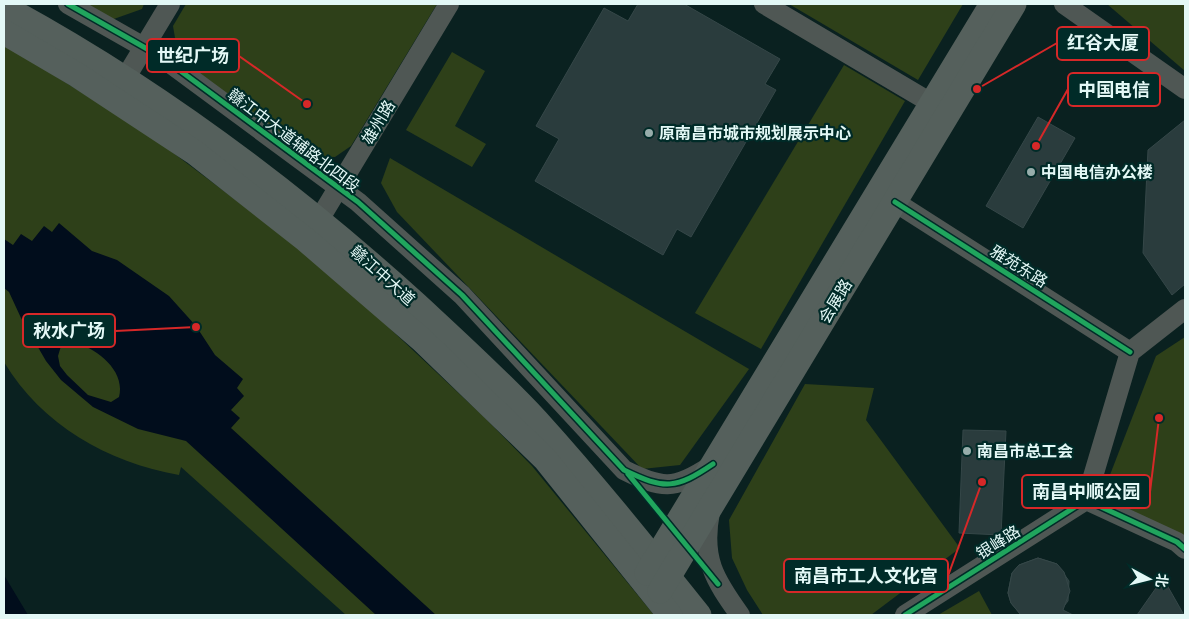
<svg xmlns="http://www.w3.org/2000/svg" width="1189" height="619" font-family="'PT Serif','Noto Sans SC',serif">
  <rect width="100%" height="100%" fill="#0a2120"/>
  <g fill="#2e4019">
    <path d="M85,4H144L142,9L111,20Z"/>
    <path d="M186,4H437L351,146L335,157L309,156L179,61L173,26Z"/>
    <path d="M789,4H963L918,80Z"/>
    <path d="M1107,4H1185V71Z"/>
    <path d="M4,44L148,134L302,250L351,292L484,417L532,466L654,615H346L181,467L179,475C107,462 42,425 4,362Z"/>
    <path d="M452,52L485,71L455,126L486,144L472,167L406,130Z"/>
    <path d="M844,65L905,101L761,349L695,313Z"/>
    <path d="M390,158L749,369L680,465L642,469L397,212L381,183Z"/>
    <path d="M1185,337V540L1120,504L1108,480L1156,356Z"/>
    <path d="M805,384L874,388L866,420L960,548L871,615H763L747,590L732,558L729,520Z"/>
    <path d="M979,591L992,615H938Z"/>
  </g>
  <g fill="#010d1c" fill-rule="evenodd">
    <path d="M59,223L92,251L117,260L169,296L196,326L215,355L243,379L237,388L244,396L231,410L240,418L231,428L436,615H376L186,441L138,429L93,407L61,380L46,361L21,318L9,292L4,288V239L13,245L21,234L32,241L44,226L52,232ZM73,342C96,348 126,370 119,397L111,402L88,395L67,375L60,366L58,356L61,346Z"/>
    <path d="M4,575L28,615H4Z"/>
  </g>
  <g fill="#2a3c3d" stroke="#354748">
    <path d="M638,4H684L780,59L765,84L776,90L691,237L677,229L663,255L535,181L559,139L536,126L604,8L628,21Z"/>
    <path d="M1038,117L1075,138L1023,228L986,206Z"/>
    <path d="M1185,120V284L1172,295L1143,253L1148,150Z"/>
    <path d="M963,430L1006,431L1001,535L959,533Z"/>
    <path d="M1038,558L1057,564L1069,581L1068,601L1057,615H1021L1011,603L1008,593L1012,573L1019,565Z"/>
    <path d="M1038,558L1057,564L1064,572L1070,591L1063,610L1073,615H1021L1011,603L1008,593L1012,573L1019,565Z"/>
    <path d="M1163,578L1184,615H1137Z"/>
  </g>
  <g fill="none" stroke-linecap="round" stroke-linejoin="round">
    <g stroke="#4f5754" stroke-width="20">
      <path d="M68,4L163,58L358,202L462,295L624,470C662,489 674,490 709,467"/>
      <path d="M764,4L943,110"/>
      <path d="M1064,4L1185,89"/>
      <path d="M117,92L170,4"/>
      <path d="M895,202L1130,352"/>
      <path d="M311,233L449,4"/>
      <path d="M1086,500L1130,352L1185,309"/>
      <path d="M710,512C701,558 714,579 740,615"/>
      <path d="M905,615L1086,500L1177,542L1185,549"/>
    </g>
    <g stroke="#55605c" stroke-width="25">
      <path d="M4,7C154,88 290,190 416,304C457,342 499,380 537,421C594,484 646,549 699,615"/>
      <path d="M4,32L77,75L194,152L306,240L422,340L545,459L670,615"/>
      <path d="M647,573L992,4"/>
      <path d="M660,591L1014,4"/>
    </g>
    <defs>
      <g id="cycleway">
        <path d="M68,4L163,58L358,202L462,295L624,470C665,490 676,489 713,464"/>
        <path d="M895,202L1130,352"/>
        <path d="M628,474L718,584"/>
        <path d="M905,615L1086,500L1177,542L1185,549"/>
      </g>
    </defs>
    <use href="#cycleway" stroke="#002b28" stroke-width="8"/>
    <use href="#cycleway" stroke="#20a55d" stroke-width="5"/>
  </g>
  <g fill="#97adab" stroke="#002b28" stroke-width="2">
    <circle cx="649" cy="133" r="5"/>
    <circle cx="1031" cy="172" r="5"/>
    <circle cx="967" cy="451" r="5"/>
  </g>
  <g text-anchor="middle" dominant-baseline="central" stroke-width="4.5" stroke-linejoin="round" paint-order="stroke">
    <g font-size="16" fill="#e3f8f6" stroke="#002b28">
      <text transform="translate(378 122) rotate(-59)">雄州路</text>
      <text transform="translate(294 140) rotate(37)">赣江中大道辅路北四段</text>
      <text transform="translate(1019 266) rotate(32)">雅苑东路</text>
      <text transform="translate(383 275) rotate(42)">赣江中大道</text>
      <text transform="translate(835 301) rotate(-59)">会展路</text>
      <text transform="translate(998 542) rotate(-32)">银峰路</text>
    </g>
    <g font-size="16" font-weight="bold" fill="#e3f8f6" stroke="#002b28" text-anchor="start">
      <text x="659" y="133">原南昌市城市规划展示中心</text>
      <text x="1041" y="172">中国电信办公楼</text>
      <text x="977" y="451">南昌市总工会</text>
    </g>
  </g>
  <path fill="none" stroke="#d62828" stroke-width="2" d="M977 89L1057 43M307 104L239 56M1036 146L1068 89M196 327L115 331M1159 418L1150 492M982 482L948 576"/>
  <g fill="#d62828" stroke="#002b28" stroke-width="2">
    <circle cx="977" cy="89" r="5"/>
    <circle cx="307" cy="104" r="5"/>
    <circle cx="1036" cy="146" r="5"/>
    <circle cx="196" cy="327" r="5"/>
    <circle cx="1159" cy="418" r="5"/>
    <circle cx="982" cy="482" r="5"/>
  </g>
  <g fill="#002b28" stroke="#d62828" stroke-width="2">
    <rect x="1057" y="27" width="92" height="33" rx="5"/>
    <rect x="147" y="39" width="92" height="33" rx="5"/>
    <rect x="1068" y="73" width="92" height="33" rx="5"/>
    <rect x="23" y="314" width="92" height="33" rx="5"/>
    <rect x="1022" y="475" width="128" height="33" rx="5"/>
    <rect x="784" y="559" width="164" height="33" rx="5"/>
  </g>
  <g font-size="18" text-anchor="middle" font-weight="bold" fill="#e3f8f6">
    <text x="1103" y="49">红谷大厦</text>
    <text x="193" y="62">世纪广场</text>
    <text x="1114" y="96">中国电信</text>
    <text x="69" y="337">秋水广场</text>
    <text x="1086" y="498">南昌中顺公园</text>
    <text x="866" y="582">南昌市工人文化宫</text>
  </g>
  <rect width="1189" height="619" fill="none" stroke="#e3f8f6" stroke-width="10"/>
  <g transform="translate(1149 579) rotate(97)" stroke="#002b28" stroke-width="4" paint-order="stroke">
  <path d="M0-4L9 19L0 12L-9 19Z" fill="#e3f8f6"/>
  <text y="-8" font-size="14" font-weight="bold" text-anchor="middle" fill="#e3f8f6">北</text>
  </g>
</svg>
